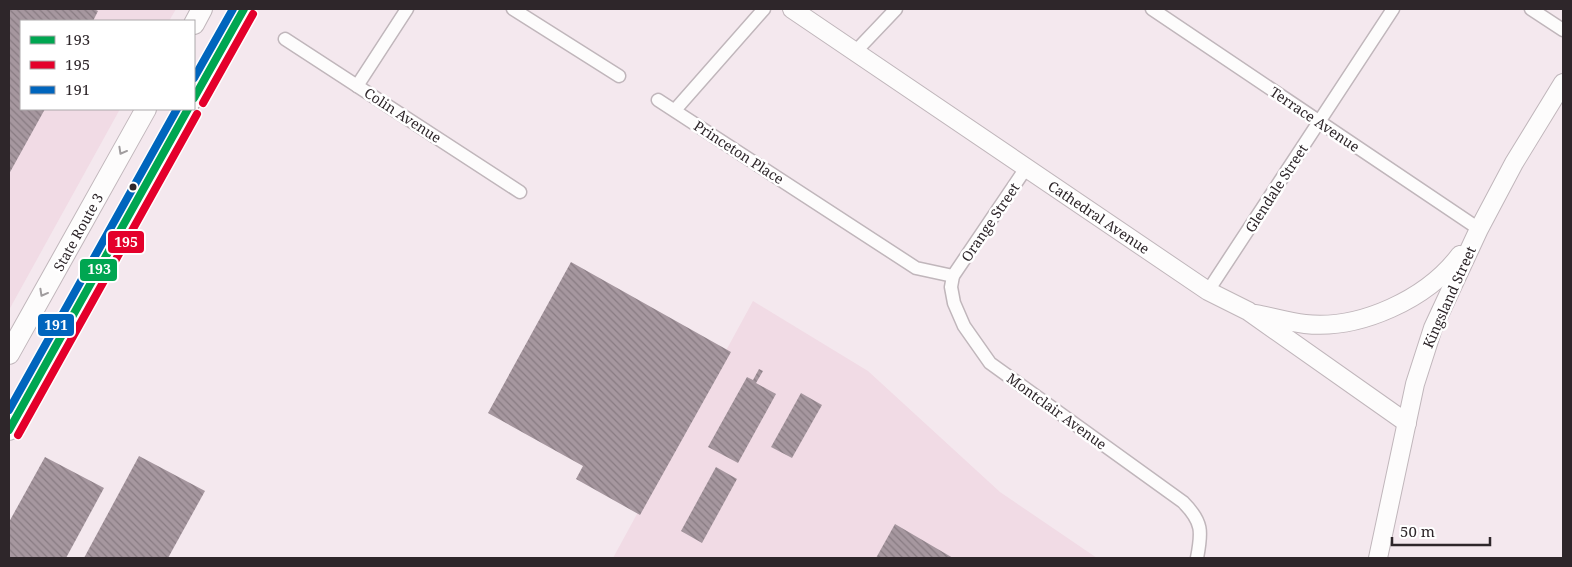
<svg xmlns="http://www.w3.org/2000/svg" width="1572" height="567" font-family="'Noto Serif',serif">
  <defs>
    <pattern id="building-back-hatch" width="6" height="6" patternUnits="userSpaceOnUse" patternTransform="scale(1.25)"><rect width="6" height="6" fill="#a6979f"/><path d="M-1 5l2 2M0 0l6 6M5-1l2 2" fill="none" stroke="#887b82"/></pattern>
  </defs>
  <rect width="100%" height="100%" fill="#f4e8ee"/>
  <g fill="#f1dbe5">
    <path d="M9,9H176L169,21H21V109H120L9,310Z"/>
    <path d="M753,301L868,371L1000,492L1097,558H613Z"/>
  </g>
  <g fill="url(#building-back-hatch)">
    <path d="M9,9H94L98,11L93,21H21V109H45L9,174Z"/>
    <path d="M571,262L731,352L640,515L576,479L583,466L488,413Z"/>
    <path d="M759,369L763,371L756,383L776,394L738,463L708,447L747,377L753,380Z"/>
    <path d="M801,393L822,405L792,458L771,447Z"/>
    <path d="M139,456L205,491L168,558H84Z"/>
    <path d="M45,457L104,488L66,558H9V522Z"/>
    <path d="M716,467L737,479L702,543L681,531Z"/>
    <path d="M895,524L953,558H876Z"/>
  </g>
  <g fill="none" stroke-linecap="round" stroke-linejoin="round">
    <defs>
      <g id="minor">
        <path d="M513,9L619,76"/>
        <path d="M1152,9L1479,229"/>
        <path d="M1531,9L1563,30"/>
        <path d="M285,39L520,192"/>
        <path d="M856,51L896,9"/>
        <path d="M357,86L407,9"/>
        <path d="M658,100L916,268L953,276"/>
        <path d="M675,110L764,9"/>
        <path d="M1026,168L953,276L951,287L954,303L964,326L990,363L1183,502C1203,522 1202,532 1197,558"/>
        <path d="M1208,291L1393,9"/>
      </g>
      <g id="secondary">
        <path d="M792,9L1208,291L1248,311L1407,423"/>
        <path d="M1256,314C1272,317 1288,322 1305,324C1360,330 1427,299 1460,255"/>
        <path d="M1378,558L1415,384L1433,328L1479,229L1514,163L1563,83"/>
      </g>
      <g id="trunk">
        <path d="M194,24L202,9"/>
        <path d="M194,98L244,9"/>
        <path d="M9,354L146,109"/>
        <path d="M9,430L188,109"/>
      </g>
    </defs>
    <use href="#minor" stroke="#c0b6bb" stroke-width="15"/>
    <use href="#secondary" stroke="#c0b6bb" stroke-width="20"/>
    <use href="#trunk" stroke="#c0b6bb" stroke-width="22"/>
    <use href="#minor" stroke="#fdfcfc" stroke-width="12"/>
    <use href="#secondary" stroke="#fdfcfc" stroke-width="18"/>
    <use href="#trunk" stroke="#fdfcfc" stroke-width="20"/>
    <defs>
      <g id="bus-1">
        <path d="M194,98L244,9"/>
        <path d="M9,430L188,109"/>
      </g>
      <g id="bus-2">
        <path d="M203,103L253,14"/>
        <path d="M18,435L197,114"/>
      </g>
      <g id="bus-3">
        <path d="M194,78L233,9"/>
        <path d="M9,410L177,109"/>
      </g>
    </defs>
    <use href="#bus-1" stroke="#fff" stroke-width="11"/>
    <use href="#bus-2" stroke="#fff" stroke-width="11"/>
    <use href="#bus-3" stroke="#fff" stroke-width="11"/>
    <use href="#bus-1" stroke="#00a651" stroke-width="8"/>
    <use href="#bus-2" stroke="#e4002b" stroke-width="8"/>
    <use href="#bus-3" stroke="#0065bd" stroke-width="8"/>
  </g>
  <defs><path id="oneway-chevron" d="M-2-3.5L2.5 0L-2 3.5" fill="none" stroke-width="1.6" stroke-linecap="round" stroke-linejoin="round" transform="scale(1.25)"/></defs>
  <g stroke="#a09c9e">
    <use href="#oneway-chevron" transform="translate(122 151) rotate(119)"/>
    <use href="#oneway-chevron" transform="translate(43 293) rotate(119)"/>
  </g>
  <circle fill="#2e262a" stroke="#fff" stroke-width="2" cx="133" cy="187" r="4.5"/>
  <g text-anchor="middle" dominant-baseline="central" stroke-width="5" stroke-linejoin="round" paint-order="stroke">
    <g font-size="14" fill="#2e262a" stroke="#fff">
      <text transform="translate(403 115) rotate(33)">Colin Avenue</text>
      <text transform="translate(1315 119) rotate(34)">Terrace Avenue</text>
      <text transform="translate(739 152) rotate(33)">Princeton Place</text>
      <text transform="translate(1276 188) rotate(-57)">Glendale Street</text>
      <text transform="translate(1099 217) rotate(34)">Cathedral Avenue</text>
      <text transform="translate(990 222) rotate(-56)">Orange Street</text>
      <text transform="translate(78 232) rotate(-61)">State Route 3</text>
      <text transform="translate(1449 297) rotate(-66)">Kingsland Street</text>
      <text transform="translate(1057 411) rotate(36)">Montclair Avenue</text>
    </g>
  </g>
  <g stroke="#fff" stroke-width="2">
    <rect x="107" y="230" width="38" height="24" rx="5" fill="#e4002b"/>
    <rect x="79" y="258" width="39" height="24" rx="5" fill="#00a651"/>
    <rect x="37" y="313" width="38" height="24" rx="5" fill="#0065bd"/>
  </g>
  <g font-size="14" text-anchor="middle" font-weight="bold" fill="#fff">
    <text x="126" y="247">195</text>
    <text x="99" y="274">193</text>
    <text x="56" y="330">191</text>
  </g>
  <rect width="1572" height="567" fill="none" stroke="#2e262a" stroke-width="20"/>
  <rect x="20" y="20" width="175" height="90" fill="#ffffff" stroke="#aba8aa"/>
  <rect x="30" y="36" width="25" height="8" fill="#00a651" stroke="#aba8aa"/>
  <text x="65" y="45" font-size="15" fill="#2e262a">193</text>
  <rect x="30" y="61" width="25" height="8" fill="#e4002b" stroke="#aba8aa"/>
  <text x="65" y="70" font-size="15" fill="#2e262a">195</text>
  <rect x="30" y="86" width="25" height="8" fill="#0065bd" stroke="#aba8aa"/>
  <text x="65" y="95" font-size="15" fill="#2e262a">191</text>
  <path d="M1392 537v8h98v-8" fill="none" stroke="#2e262a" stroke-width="2.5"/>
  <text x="1400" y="537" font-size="15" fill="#2e262a" stroke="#ffffff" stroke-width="4" paint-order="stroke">50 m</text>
</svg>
